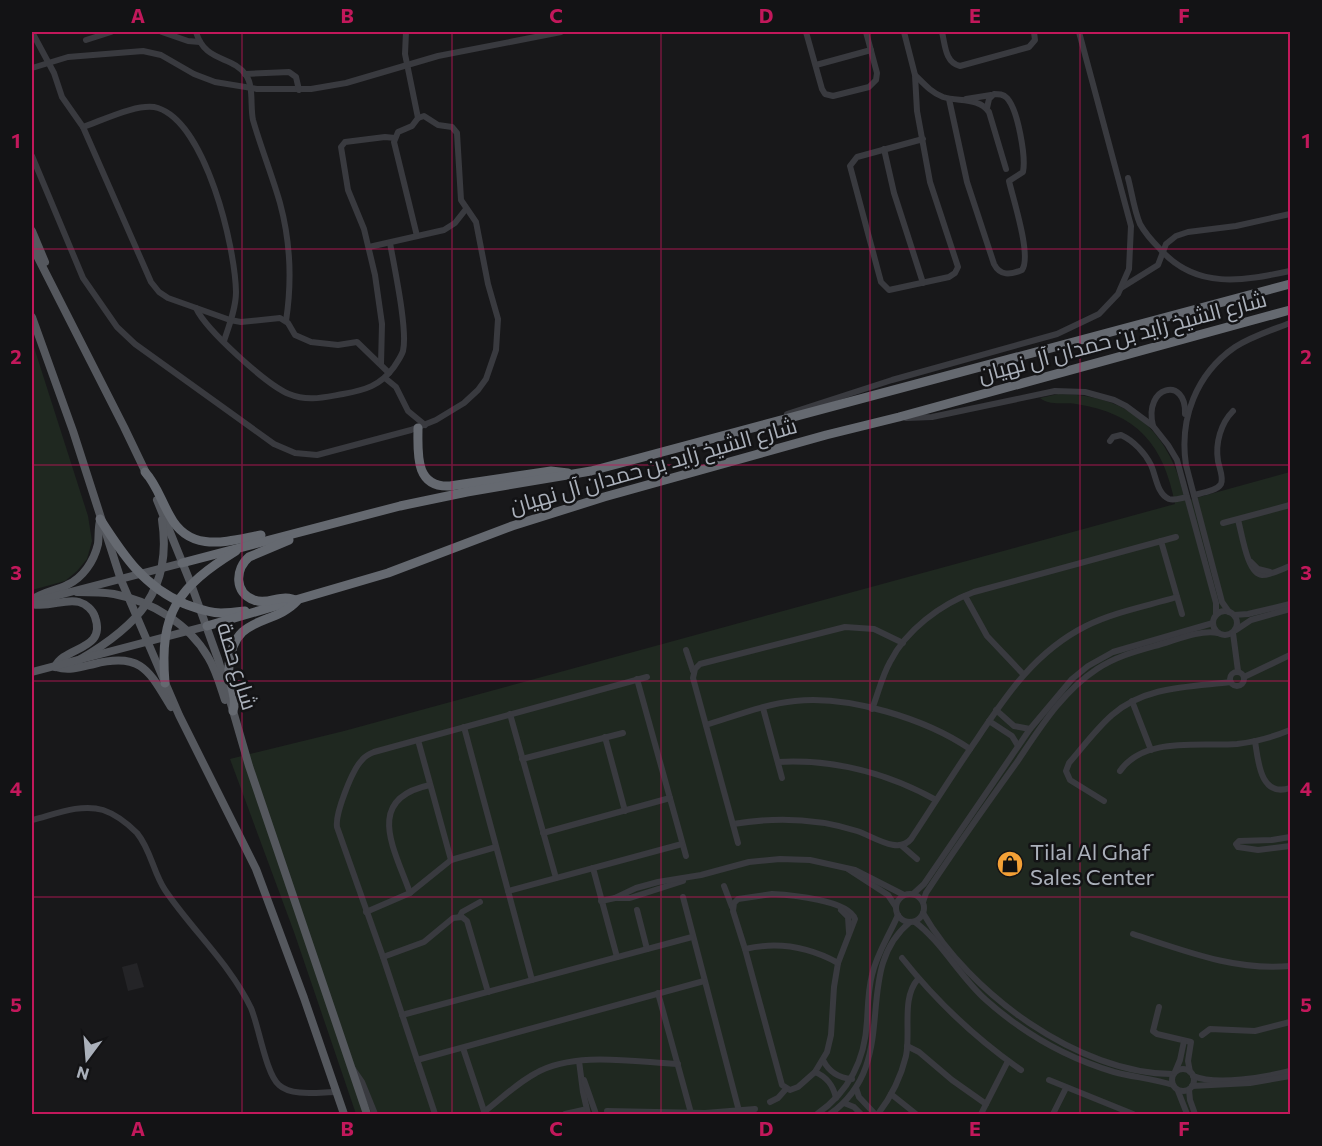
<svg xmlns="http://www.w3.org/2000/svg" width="1322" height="1146" font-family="Commissioner,Cairo,sans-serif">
  <rect width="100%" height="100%" fill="#18181a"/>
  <path fill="#242427" d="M137,963L144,987L128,991L122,967Z"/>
  <g fill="#1f2820">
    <path d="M32,341L88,516L92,541L87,559L77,571L65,581L32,590Z"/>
    <path d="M1058,394C1111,394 1152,414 1174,465C1179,476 1182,489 1185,501L1290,472V1114H356L294,932L230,759L344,731L1175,504C1164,445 1137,413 1076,404C1065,402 1049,406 1040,398Z"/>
  </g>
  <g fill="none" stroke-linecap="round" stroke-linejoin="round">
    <g stroke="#393a3f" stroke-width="6">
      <path d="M32,32L54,73L62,97L83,127L151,282L159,292L168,298L230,320L241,322L280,318L288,323L295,335L311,342L338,345L357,342L389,373"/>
      <path d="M162,32L188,41L200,42"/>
      <path d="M196,32C205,63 232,55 246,75C254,87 250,106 253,120C261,148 272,175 280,203C290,240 292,282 286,321"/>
      <path d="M406,32L405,54L418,118"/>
      <path d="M806,32L822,89L825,94L833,96L869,87L876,80L877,73L866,32"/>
      <path d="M904,32L915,75L917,111L930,182L958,267L955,273L949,277L889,290L881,282L850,166L857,157L923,139"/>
      <path d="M942,32C945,44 945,63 960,66L1029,47L1035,40L1034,32"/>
      <path d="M86,40L111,32"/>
      <path d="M816,65L871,50"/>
      <path d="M32,68L68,57L143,51L161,55L194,74L215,82L257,89H311L346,83L438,56L561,32"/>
      <path d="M245,74L289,72L296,77L299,90"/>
      <path d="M916,76C924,84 932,93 943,97C958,102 979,97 989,112L1006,169"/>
      <path d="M949,99L967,182L994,264C1000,276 1010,275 1022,270C1032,256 1013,199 1009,181L1023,172C1026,157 1018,110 1007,98C1003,94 999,94 994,94L989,99L987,108"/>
      <path d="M966,99L991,95"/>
      <path d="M83,127C101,121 139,102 158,108C206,124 235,246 236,292C236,308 229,326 224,341"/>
      <path d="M884,149L894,193L923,283"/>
      <path d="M32,156L83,278L117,327L135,344L274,444L295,453L317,455L411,430L436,420L464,403L478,390L486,379L496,350L498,319L488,284L476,222L461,200L457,133L452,127L438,125L424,116L418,118L412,126L398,132L394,142L417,236"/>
      <path d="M1128,178C1132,193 1134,210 1140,224C1145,233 1153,242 1160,249C1196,290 1243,281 1290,271"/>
      <path d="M369,247L444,230L455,223L466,209"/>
      <path d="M1121,288L1158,265L1166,244L1176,236L1188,232L1236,226L1290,214"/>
      <path d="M196,308C206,330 267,385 289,394C308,402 325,397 343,394C365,390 380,386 394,367C397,362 401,357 403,351C408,330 394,266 390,243"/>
      <path d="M381,364L382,324L375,275L364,229L348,190L341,147L345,142L385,137L395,138"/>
      <path d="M385,378L396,387L408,411L425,425"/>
      <path d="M787,414L892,380L1057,334L1099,314L1118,294L1129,269L1131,226L1079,32"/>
      <path d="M906,418L932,417L1055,391L1085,392L1114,400L1126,406L1153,426L1168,445L1177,460L1216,603V615"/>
      <path d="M1153,426C1143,385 1187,376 1185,414"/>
      <path d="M1110,441L1113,437L1121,435C1134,441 1145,453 1151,465C1156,476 1157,494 1169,499C1175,501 1181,498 1187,497"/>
      <path d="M1194,495C1201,493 1217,491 1221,484C1224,478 1219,467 1218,461C1215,443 1221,423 1233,411"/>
      <path d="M1238,520C1242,533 1247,574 1262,575C1271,575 1282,569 1290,566"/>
      <path d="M1223,523L1290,505"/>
      <path d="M1161,541L1182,614"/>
      <path d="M1251,562L1258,569L1270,572"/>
      <path d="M965,596L987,636L1023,674"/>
      <circle cx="1225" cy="623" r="12"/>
      <path d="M1229,612L1222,602L1186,465C1179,419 1196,374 1235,347C1252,336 1272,330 1290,323"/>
      <path d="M1234,615L1248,614L1290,604"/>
      <path d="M1236,630L1251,620L1290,609"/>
      <path d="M1233,633L1238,671"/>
      <path d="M686,650L693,671"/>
      <circle cx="1237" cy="679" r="7"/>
      <path d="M1244,677L1290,655"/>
      <path d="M637,679L686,856"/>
      <path d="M1132,701L1151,750"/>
      <path d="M763,708L782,778"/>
      <path d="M872,709C878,694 882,676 890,662C906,630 941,604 974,592L1176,537"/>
      <path d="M996,710L1014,726L1030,729"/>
      <path d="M510,714L556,878"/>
      <path d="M989,721L1012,736L1018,746"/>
      <path d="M706,725C735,716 765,704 795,701C849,695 926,719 970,749"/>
      <path d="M464,727L532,980"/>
      <path d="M605,737L625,811"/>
      <path d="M418,740L451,860"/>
      <path d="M1255,741C1258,760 1260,798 1290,788"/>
      <path d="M522,759L623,733"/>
      <path d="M778,762C834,759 887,773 936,800"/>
      <path d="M1120,771C1144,736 1201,747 1237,744C1255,742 1273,737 1290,730"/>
      <path d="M1104,801L1070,780L1066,771L1069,763C1083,747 1096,729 1112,715C1145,686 1189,687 1231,682"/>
      <path d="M32,820C53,815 80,803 103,810C115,814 128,824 137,833C151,850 153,872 165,890C192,930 230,964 251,1008C259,1027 266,1074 279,1085C292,1097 320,1092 337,1092"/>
      <path d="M733,824C775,817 816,818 857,831C873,836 898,855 911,839C933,806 954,772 977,739C1007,694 1036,651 1086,626C1114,612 1147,606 1177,597"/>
      <path d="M543,833L670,798"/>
      <path d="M1290,837L1272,840L1239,841L1236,844L1238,847L1258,850L1290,846"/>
      <path d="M738,843L693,678L695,669L700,664L845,627L874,629L903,643"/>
      <path d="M902,846L917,859"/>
      <path d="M593,868L617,957"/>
      <path d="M848,869L888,895L896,907"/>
      <path d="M724,886L732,907"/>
      <path d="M508,891L682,844"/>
      <path d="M410,893C395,850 363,799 430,785"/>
      <circle cx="910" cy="908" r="14"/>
      <path d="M772,894C791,895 848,900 855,919L838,963L834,987L831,1035L827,1052L815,1072L798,1087L790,1090L782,1085L745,949L733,911L734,903L738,899Z"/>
      <path d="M913,894L924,884L1030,729L1072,679L1088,666L1113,652L1213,623"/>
      <path d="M683,897L739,1111"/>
      <path d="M615,898H630L683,881"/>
      <path d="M601,901L615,898L636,888L658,882L701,875L749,862L780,859L810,860L855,870L904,895"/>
      <path d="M923,902L926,893C955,849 986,805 1017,762C1040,728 1062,692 1097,669C1118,655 1141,650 1165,643C1181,638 1201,630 1218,633"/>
      <path d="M637,910L647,949"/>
      <path d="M841,910L848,917L849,932"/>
      <path d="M366,912L410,893L451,860L496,847"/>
      <path d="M923,913C969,993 1079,1074 1173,1074"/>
      <path d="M460,916L462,912L480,902"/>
      <path d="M915,922C941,941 960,977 986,1000C1023,1033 1067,1058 1114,1072C1133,1077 1154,1079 1173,1085"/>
      <path d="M1133,934C1185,951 1235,971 1290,966"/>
      <path d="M745,949C779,941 809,947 838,963"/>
      <path d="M383,957L424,942L453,918L462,917L467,921L488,992"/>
      <path d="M902,958C937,1002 975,1038 1021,1070"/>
      <path d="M658,993L691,1113"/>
      <path d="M1159,1007L1153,1031L1157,1034L1191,1042L1188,1061L1190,1072"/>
      <path d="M402,1015L692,937"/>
      <path d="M1202,1035L1210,1029L1255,1031L1290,1022"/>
      <path d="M907,1046L919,1052L952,1080L986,1104"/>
      <path d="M463,1048L485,1114"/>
      <path d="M417,1060L704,981"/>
      <path d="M823,1060C829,1072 839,1078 852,1079"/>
      <path d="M579,1061L583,1092L588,1114"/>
      <circle cx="1183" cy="1080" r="11"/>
      <path d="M353,1069L362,1082L375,1114"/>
      <path d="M815,1072C827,1077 833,1085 836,1098"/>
      <path d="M1175,1072L1180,1060L1184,1041"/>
      <path d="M1193,1076C1217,1086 1266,1077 1290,1071"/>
      <path d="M584,1080L596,1114"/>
      <path d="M1049,1080L1133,1114"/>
      <path d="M1192,1086L1250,1083L1290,1076"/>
      <path d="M856,1088L859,1097L875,1114"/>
      <path d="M1189,1090L1190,1100L1195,1114"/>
      <path d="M1178,1091L1187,1114"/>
      <path d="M891,1094L916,1114"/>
      <path d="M770,1102L778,1098L786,1089"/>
      <path d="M844,1103L854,1107L861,1114"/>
      <path d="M607,1111L705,1113L755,1109"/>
      <path d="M484,1112C501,1099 517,1083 536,1073C575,1051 634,1062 678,1064"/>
      <path d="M435,1114L383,957L337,827C335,814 352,770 362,760C365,756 369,754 374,752L647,677"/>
      <path d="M565,1114L583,1110"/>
      <path d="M817,1114C849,1092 865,1059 867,1021C868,1005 868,990 872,975C877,953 889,936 898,915"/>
      <path d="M830,1114C904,1061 849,972 910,922"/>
      <path d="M878,1114C891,1097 901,1077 906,1056C911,1032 901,998 918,979"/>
      <path d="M981,1114L1008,1061"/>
      <path d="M1053,1114L1066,1088"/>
    </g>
    <g stroke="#55585e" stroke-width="8">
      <path d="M32,231L45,262"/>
      <path d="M32,246L124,427L147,475"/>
      <path d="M32,317L73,431L121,580L179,715L256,869L304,998L344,1114"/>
      <path d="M157,500L191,584L218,659L249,766L367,1114"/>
      <path d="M77,592C89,592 102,592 114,594C151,601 189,624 208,657C216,670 220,685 225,700"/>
      <path d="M32,600C42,592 55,591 67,585C83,578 94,561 98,544C99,536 98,529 100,521"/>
      <path d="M32,602L182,563"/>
      <path d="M32,604C49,608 65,598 79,602C86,604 93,610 95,617C107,651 64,646 55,667"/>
      <path d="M79,660C136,627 173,591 162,520"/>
      <path d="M56,667C69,671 81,667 94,664C142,652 149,671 171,707"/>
      <path d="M32,672L207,626"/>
    </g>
    <g stroke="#656970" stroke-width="9">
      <path d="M418,428C418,452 414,488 450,486L551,471L568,473"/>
      <path d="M145,472C157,485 161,501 170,516C190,554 228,541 261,535"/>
      <path d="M100,519C123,555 144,587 185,604C196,608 209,613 221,613C229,613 237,612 245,611"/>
      <path d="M182,563L400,506L467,492L591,471L1290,284"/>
      <path d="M207,626L388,573L512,526L604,497L826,435L899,417L1290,310"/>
      <path d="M165,683C159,612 178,587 236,551"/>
      <path d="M233,711C238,696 227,680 229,665C234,613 273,627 297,601C282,592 269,606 254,600C234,593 235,569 249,557L289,540"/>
    </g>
  </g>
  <path fill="none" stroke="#c2185b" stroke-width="1.5" stroke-opacity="0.55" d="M242,32V1114M452,32V1114M661,32V1114M870,32V1114M1080,32V1114M32,249H1290M32,465H1290M32,681H1290M32,897H1290"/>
  <defs>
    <symbol id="shop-disc" viewBox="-11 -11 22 22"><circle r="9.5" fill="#f3a036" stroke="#131315"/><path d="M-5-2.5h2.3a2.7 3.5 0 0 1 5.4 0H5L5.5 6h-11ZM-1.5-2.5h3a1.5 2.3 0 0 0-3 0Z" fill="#111"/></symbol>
  </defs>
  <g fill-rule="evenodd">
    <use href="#shop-disc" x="995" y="849" width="30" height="30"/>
  </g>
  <g text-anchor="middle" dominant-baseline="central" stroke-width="5" stroke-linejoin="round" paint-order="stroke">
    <g font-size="22" fill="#aab0ba" stroke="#131315">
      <text transform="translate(1122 336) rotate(-15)">شارع الشيخ زايد بن حمدان آل نهيان</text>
      <text transform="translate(653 465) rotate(-16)">شارع الشيخ زايد بن حمدان آل نهيان</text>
      <text transform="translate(238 666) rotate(73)">شارع حصة</text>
    </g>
    <g font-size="22" fill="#aab0ba" stroke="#131315" text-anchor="start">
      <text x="1030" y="851">Tilal Al Ghaf<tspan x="1030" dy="25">Sales Center</tspan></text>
    </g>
  </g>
  <rect width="1322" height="1146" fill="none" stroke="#131315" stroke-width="66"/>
  <g transform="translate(87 1059) rotate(196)" stroke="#131315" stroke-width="4.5" paint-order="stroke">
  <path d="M0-4.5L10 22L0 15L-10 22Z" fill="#aab0ba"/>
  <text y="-9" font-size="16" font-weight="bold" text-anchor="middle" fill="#aab0ba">N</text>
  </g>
  <rect x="33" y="33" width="1256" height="1080" fill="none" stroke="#c2185b" stroke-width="2"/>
  <g font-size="20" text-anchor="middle" font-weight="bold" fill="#c2185b">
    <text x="138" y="23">A</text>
    <text x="347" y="23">B</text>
    <text x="556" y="23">C</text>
    <text x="766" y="23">D</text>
    <text x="975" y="23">E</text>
    <text x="1184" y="23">F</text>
    <text x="16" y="148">1</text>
    <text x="1306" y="148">1</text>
    <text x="16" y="364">2</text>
    <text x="1306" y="364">2</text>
    <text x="16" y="580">3</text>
    <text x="1306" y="580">3</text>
    <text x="16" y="796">4</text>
    <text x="1306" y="796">4</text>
    <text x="16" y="1012">5</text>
    <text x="1306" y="1012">5</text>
    <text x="138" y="1136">A</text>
    <text x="347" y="1136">B</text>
    <text x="556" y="1136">C</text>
    <text x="766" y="1136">D</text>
    <text x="975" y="1136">E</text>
    <text x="1184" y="1136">F</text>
  </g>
</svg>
